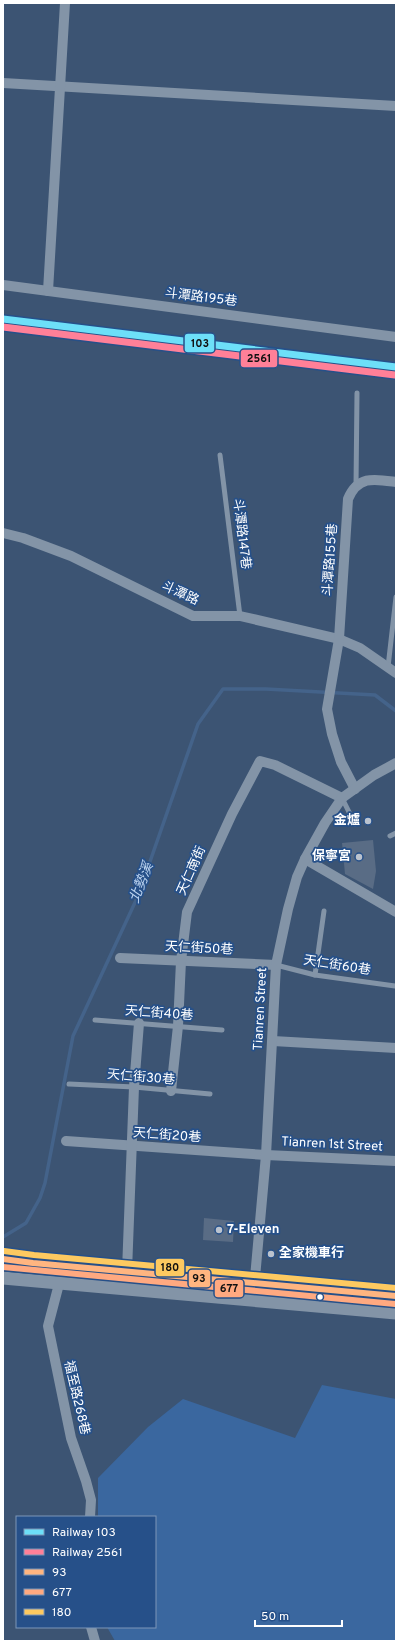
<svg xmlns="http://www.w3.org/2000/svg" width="399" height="1644" font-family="Overpass,'Noto Sans TC',sans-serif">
  <rect width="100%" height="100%" fill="#3c5473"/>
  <path fill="#3a679f" d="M322,1385L396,1399V1641H115L107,1627H155V1517H98V1478L148,1427L183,1399L295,1438Z"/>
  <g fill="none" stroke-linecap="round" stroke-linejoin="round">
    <path stroke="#44638a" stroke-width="3.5" d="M3,1237L26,1223L40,1198L45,1183L73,1036L138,896L198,724L223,689H266L375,695L396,711"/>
  </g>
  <g fill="#596c85">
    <path d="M373,840L376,871L373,889L345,874L342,843Z"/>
    <path d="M204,1218L234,1221L233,1242L203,1240Z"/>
  </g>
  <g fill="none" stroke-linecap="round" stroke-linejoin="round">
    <g stroke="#8394a7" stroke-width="5">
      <path d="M220,455L240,616"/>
      <path d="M356,486L357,393"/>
      <path d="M388,667L396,597"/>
      <path d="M342,798L355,824"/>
      <path d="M390,836L396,833"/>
      <path d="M276,965L315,975L395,986"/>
      <path d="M315,975L324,911"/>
      <path d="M95,1020L222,1030"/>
      <path d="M69,1084L134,1087L210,1094"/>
    </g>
    <g stroke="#8394a7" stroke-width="10">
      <path d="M3,83L396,106"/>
      <path d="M3,285L396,337"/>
      <path d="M48,291L65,3"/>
      <path d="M3,533L23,538L71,556L193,616H240L339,639L360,648L396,673"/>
      <path d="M355,789L341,762L332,734L327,709L339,639L348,499C358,475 375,479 396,482"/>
      <path d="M305,859L396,912"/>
      <path d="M120,958L276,965"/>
      <path d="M273,1041L396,1048"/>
      <path d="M171,1091L178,1026L181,961L187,912L232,814L260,761L275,765L342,798"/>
      <path d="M66,1141L266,1155L396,1161"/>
      <path d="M127,1271L134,1087L139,1023"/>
      <path d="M59,1284L48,1326L71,1438L86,1481L91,1500L90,1517"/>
      <path d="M253,1300L266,1155L276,965L288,909L297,877L305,859L325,823L342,798L374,775L396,763"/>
      <path d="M91,1627L95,1641"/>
    </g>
    <g stroke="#8394a7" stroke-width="13">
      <path d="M3,1259L33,1263L396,1296"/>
      <path d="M3,1278L396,1313"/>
    </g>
    <defs>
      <path id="bus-1" d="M3,1259L33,1263L396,1296"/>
      <path id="bus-2" d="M3,1267L395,1304"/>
      <path id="bus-3" d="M4,1251L34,1255L396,1288"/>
    </defs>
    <use href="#bus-1" stroke="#265089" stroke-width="9"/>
    <use href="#bus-2" stroke="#265089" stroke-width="9"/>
    <use href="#bus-3" stroke="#265089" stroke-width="9"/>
    <use href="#bus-1" stroke="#ffb580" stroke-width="6"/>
    <use href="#bus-2" stroke="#ffa980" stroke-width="6"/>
    <use href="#bus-3" stroke="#fdc960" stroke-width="6"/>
    <defs>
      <path id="rail-1" d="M3,319L396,367"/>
      <path id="rail-2" d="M3,327L395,375"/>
    </defs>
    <use href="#rail-1" stroke="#265089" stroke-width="10"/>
    <use href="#rail-2" stroke="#265089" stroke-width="10"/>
    <use href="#rail-1" stroke="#6ddff8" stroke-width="7"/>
    <use href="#rail-2" stroke="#ff8098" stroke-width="7"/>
  </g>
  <g fill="#bbc3ce" stroke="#265089" stroke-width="1.5">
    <circle cx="368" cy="821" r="4"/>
    <circle cx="359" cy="857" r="4"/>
    <circle cx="219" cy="1230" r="4"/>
    <circle cx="271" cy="1254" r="4"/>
  </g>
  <circle fill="#fff" stroke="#265089" stroke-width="1.5" cx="320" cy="1297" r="3.5"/>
  <g text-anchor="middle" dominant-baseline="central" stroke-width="3.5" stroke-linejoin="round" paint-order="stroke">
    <g font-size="13" fill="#fff" stroke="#265089">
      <text transform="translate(201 298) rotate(7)">斗潭路195巷</text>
      <text transform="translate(241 534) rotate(83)">斗潭路147巷</text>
      <text transform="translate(331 560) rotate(-86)">斗潭路155巷</text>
      <text transform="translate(180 594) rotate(24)">斗潭路</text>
      <text transform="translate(192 871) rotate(-66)">天仁南街</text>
      <text transform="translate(199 949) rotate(3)">天仁街50巷</text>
      <text transform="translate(337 966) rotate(9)">天仁街60巷</text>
      <text transform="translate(261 1009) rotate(-87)">Tianren Street</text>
      <text transform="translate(159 1014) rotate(4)">天仁街40巷</text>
      <text transform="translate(141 1078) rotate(5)">天仁街30巷</text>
      <text transform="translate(167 1136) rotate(4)">天仁街20巷</text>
      <text transform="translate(332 1145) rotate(3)">Tianren 1st Street</text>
      <text transform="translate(76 1398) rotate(77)">福至路268巷</text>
    </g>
    <g font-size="13" font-weight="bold" fill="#fff" stroke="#265089" text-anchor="end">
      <text x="360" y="821">金爐</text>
      <text x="351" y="857">保寧宮</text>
      <text x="227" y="1230" text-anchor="start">7-Eleven</text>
      <text x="279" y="1254" text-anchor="start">全家機車行</text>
    </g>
    <g font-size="14" font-style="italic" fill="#bed5f1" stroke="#265089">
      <text transform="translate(142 883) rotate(-69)">北勢溪</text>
    </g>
  </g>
  <g stroke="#265089" stroke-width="1.5">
    <rect x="184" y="333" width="31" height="20" rx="4" fill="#6ddff8"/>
    <rect x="240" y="349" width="38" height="19" rx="4" fill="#ff8098"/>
    <rect x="155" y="1258" width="30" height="19" rx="4" fill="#fdc960"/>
    <rect x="188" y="1269" width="23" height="19" rx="4" fill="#ffb580"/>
    <rect x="214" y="1279" width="30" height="19" rx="4" fill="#ffa980"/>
  </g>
  <g font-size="11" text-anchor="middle" font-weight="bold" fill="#111">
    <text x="200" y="347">103</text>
    <text x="259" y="362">2561</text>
    <text x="170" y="1271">180</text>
    <text x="199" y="1282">93</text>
    <text x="229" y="1292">677</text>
  </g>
  <rect width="399" height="1644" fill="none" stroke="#ffffff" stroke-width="8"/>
  <rect x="16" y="1516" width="140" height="112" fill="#265089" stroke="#7d96b8"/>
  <rect x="24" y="1529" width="20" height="6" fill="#6ddff8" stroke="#7d96b8"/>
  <text x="52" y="1536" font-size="12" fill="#ffffff">Railway 103</text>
  <rect x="24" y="1549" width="20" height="6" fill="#ff8098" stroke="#7d96b8"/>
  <text x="52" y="1556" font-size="12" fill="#ffffff">Railway 2561</text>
  <rect x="24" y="1569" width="20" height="6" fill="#ffb580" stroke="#7d96b8"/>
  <text x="52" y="1576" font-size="12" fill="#ffffff">93</text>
  <rect x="24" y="1589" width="20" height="6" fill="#ffa980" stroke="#7d96b8"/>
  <text x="52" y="1596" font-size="12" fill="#ffffff">677</text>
  <rect x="24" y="1609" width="20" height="6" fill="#fdc960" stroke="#7d96b8"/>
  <text x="52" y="1616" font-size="12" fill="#ffffff">180</text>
  <path d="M255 1620v6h87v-6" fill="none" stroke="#ffffff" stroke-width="2"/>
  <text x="261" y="1620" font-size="12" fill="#ffffff" stroke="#265089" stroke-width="3" paint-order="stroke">50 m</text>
</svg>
